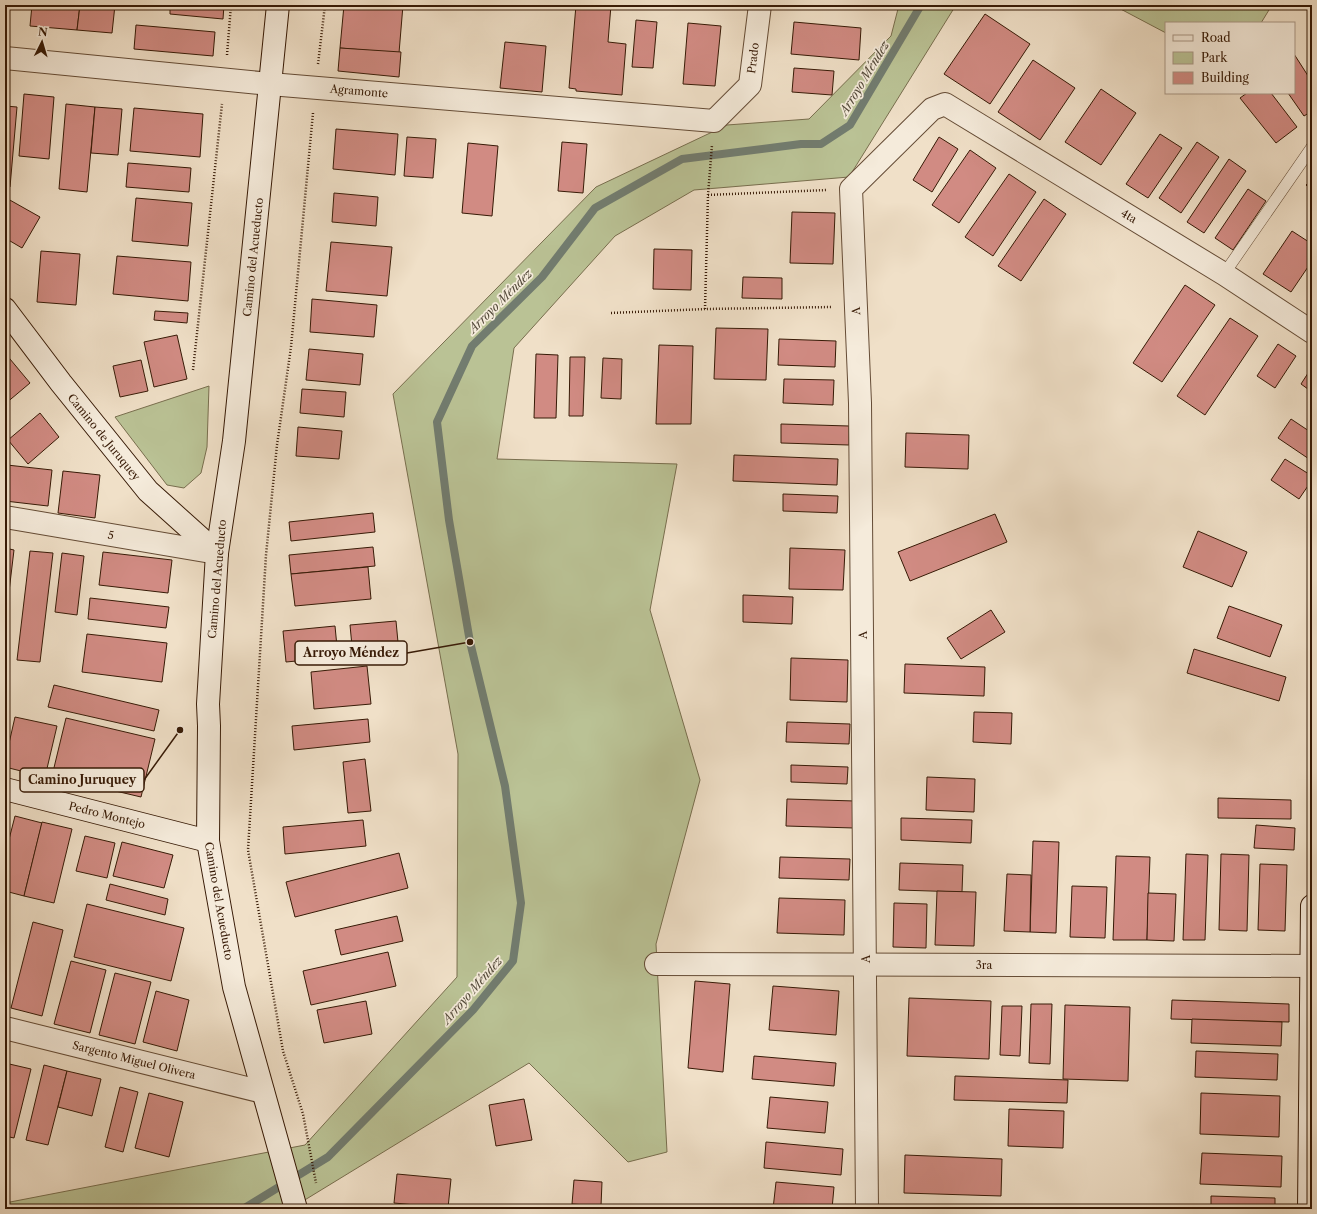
<svg xmlns="http://www.w3.org/2000/svg" width="1317" height="1214" font-family="'Libre Caslon Text',serif">
  <rect width="100%" height="100%" fill="#f0e0c8"/>
  <filter id="stains"><feTurbulence type="fractalNoise" baseFrequency=".005" numOctaves="4"/><feColorMatrix values="0 0 0 0 .2 0 0 0 0 .09 0 0 0 0 .02 0 0 0 .5 -.17"/></filter>
  <radialGradient id="worn" r=".72"><stop offset=".6" stop-color="#630" stop-opacity="0"/><stop offset="1" stop-color="#630" stop-opacity=".3"/></radialGradient>
  <g fill="#bac295" stroke="#786e4e">
    <path d="M899,5H956L849,177L694,190L615,236L514,348L497,459L677,464L650,610L700,780L656,944L667,1152L628,1162L529,1063L290,1209H5V1203L305,1145L457,977L458,754L393,394L596,187L727,125L809,119L891,36Z"/>
    <path d="M1113,5H1272L1261,23H1166V33Z"/>
    <path d="M209,386L207,447L201,473L184,488L167,485L115,417Z"/>
  </g>
  <g fill="none" stroke-linecap="round" stroke-linejoin="round">
    <path stroke="#727c6f" stroke-width="8" d="M243,1209L328,1157L473,1010L513,961L521,903L505,786L470,642L449,520L437,422L472,346L542,277L595,208L682,159L801,144H821L850,125L921,5"/>
  </g>
  <g fill="#d18b83" stroke="#371a06">
    <path d="M32,5H80L77,30L30,26Z"/>
    <path d="M80,5H115L112,33L77,30Z"/>
    <path d="M170,5H224L223,19L170,14Z"/>
    <path d="M344,5H403L399,53L340,48Z"/>
    <path d="M576,5H611L608,42L626,44L622,95L576,91V89L569,88Z"/>
    <path d="M1307,5H1312V12Z"/>
    <path d="M985,14L1030,44L990,104L944,74Z"/>
    <path d="M636,20L657,22L653,68L632,67Z"/>
    <path d="M794,22L861,28L859,60L791,54Z"/>
    <path d="M688,23L721,26L715,86L683,84Z"/>
    <path d="M136,25L215,32L213,56L134,49Z"/>
    <path d="M505,42L546,46L542,92L500,88Z"/>
    <path d="M340,48L401,52L399,77L338,71Z"/>
    <path d="M1294,54L1312,82V111L1304,116L1288,93H1294Z"/>
    <path d="M1033,60L1075,88L1040,140L998,112Z"/>
    <path d="M794,68L834,71L832,95L792,92Z"/>
    <path d="M1101,89L1136,113L1101,165L1065,142Z"/>
    <path d="M1247,93H1271L1297,127L1276,143L1240,98Z"/>
    <path d="M24,94L54,97L49,159L19,156Z"/>
    <path d="M66,104L95,107L87,192L59,189Z"/>
    <path d="M5,106L17,107L10,187H5Z"/>
    <path d="M95,107L122,109L118,155L91,153Z"/>
    <path d="M134,108L203,114L200,157L130,151Z"/>
    <path d="M336,129L398,134L395,175L333,169Z"/>
    <path d="M1160,134L1182,148L1148,198L1126,184Z"/>
    <path d="M407,137L436,139L433,178L404,176Z"/>
    <path d="M939,137L958,149L932,192L913,180Z"/>
    <path d="M562,142L587,144L583,193L558,191Z"/>
    <path d="M1197,142L1219,157L1181,213L1159,198Z"/>
    <path d="M468,143L498,146L492,216L462,213Z"/>
    <path d="M970,150L996,168L959,223L932,205Z"/>
    <path d="M1229,159L1246,171L1204,233L1187,222Z"/>
    <path d="M128,163L191,168L189,192L126,187Z"/>
    <path d="M1009,174L1036,192L993,256L965,237Z"/>
    <path d="M1312,179V191L1306,185Z"/>
    <path d="M1248,189L1266,201L1233,250L1215,238Z"/>
    <path d="M334,193L378,197L376,226L332,222Z"/>
    <path d="M136,198L192,203L188,246L132,241Z"/>
    <path d="M8,199L40,217L22,248L5,238V205Z"/>
    <path d="M1044,199L1066,214L1021,281L998,266Z"/>
    <path d="M792,212L835,213L833,264L790,263Z"/>
    <path d="M1292,231L1312,244V261L1291,292L1263,274Z"/>
    <path d="M331,242L392,247L387,296L326,291Z"/>
    <path d="M654,249L692,250L691,290L653,289Z"/>
    <path d="M41,251L80,254L76,305L37,302Z"/>
    <path d="M117,256L191,262L188,301L113,294Z"/>
    <path d="M743,277L782,278V299L742,298Z"/>
    <path d="M1185,285L1215,305L1162,382L1133,363Z"/>
    <path d="M312,299L377,305L374,337L310,332Z"/>
    <path d="M155,311L188,313L187,323L154,320Z"/>
    <path d="M1230,318L1258,336L1205,415L1177,396Z"/>
    <path d="M716,328L768,329L766,380L714,379Z"/>
    <path d="M177,335L187,379L154,387L144,342Z"/>
    <path d="M779,339L836,341L835,367L778,365Z"/>
    <path d="M1278,344L1296,356L1275,388L1257,376Z"/>
    <path d="M659,345L693,346L691,424H656Z"/>
    <path d="M309,349L363,354L360,385L306,380Z"/>
    <path d="M5,353L30,383L5,404Z"/>
    <path d="M536,354L558,355L556,418H534Z"/>
    <path d="M570,357H585L583,416H569Z"/>
    <path d="M603,358L622,359L621,399L601,398Z"/>
    <path d="M141,360L148,391L120,397L113,366Z"/>
    <path d="M1312,367V392L1301,384Z"/>
    <path d="M784,379L834,380L833,405L783,403Z"/>
    <path d="M302,389L346,392L344,417L300,413Z"/>
    <path d="M40,413L59,437L28,464L8,440Z"/>
    <path d="M1291,419L1312,433V461L1278,438Z"/>
    <path d="M781,424L849,426V445L781,443Z"/>
    <path d="M298,427L342,431L339,459L296,456Z"/>
    <path d="M906,433L969,435L968,469L905,467Z"/>
    <path d="M734,455L838,459L837,485L733,481Z"/>
    <path d="M1285,459L1312,476V480L1299,499L1271,480Z"/>
    <path d="M7,465L52,470L48,506L5,501V480Z"/>
    <path d="M63,471L100,475L95,518L58,513Z"/>
    <path d="M783,494L838,496L837,513L783,511Z"/>
    <path d="M373,513L375,532L291,541L289,522Z"/>
    <path d="M995,514L1007,542L910,581L898,552Z"/>
    <path d="M1198,531L1247,552L1232,587L1183,567Z"/>
    <path d="M373,547L375,566L291,574L289,555Z"/>
    <path d="M5,548L14,550L5,625Z"/>
    <path d="M790,548L845,550L843,590L789,589Z"/>
    <path d="M30,551L53,553L40,662L17,660Z"/>
    <path d="M103,552L172,560L168,593L99,585Z"/>
    <path d="M62,553L84,556L77,615L55,612Z"/>
    <path d="M368,567L371,599L295,606L291,574Z"/>
    <path d="M743,595L793,597L792,624L743,622Z"/>
    <path d="M90,598L169,607L166,628L88,619Z"/>
    <path d="M1229,606L1282,625L1270,657L1217,638Z"/>
    <path d="M991,610L1005,632L961,659L947,638Z"/>
    <path d="M396,621L399,653L353,657L350,625Z"/>
    <path d="M335,626L338,657L286,662L283,631Z"/>
    <path d="M87,634L167,643L162,682L82,672Z"/>
    <path d="M1194,649L1286,677L1279,701L1187,673Z"/>
    <path d="M791,658L848,660L847,702L790,700Z"/>
    <path d="M905,664L985,667L984,696L904,693Z"/>
    <path d="M367,666L371,704L314,709L311,672Z"/>
    <path d="M54,685L159,710L154,731L48,707Z"/>
    <path d="M974,712L1012,713L1011,744L973,742Z"/>
    <path d="M15,717L57,726L45,777L5,767V761Z"/>
    <path d="M66,718L155,739L141,797L52,776Z"/>
    <path d="M368,719L370,742L294,750L292,726Z"/>
    <path d="M787,722L850,724L849,744L786,742Z"/>
    <path d="M365,759L371,811L348,813L343,762Z"/>
    <path d="M791,765L848,767L847,784L791,782Z"/>
    <path d="M927,777L975,779L974,812L926,810Z"/>
    <path d="M1218,798L1291,800V819L1218,818Z"/>
    <path d="M787,799L855,801L854,828L786,826Z"/>
    <path d="M15,816L42,823L24,896L5,891V855Z"/>
    <path d="M901,818L972,820L971,843L901,840Z"/>
    <path d="M363,820L366,846L285,854L283,827Z"/>
    <path d="M42,822L72,829L54,903L24,896Z"/>
    <path d="M1256,825L1295,828L1294,850L1254,848Z"/>
    <path d="M85,836L115,843L107,878L76,871Z"/>
    <path d="M1033,841L1059,842L1056,933L1030,932Z"/>
    <path d="M122,842L173,855L164,888L113,876Z"/>
    <path d="M399,853L408,888L295,917L286,882Z"/>
    <path d="M1186,854L1208,855L1205,940H1183Z"/>
    <path d="M1221,854L1249,855L1247,931L1219,930Z"/>
    <path d="M1116,856L1150,857L1147,940H1113Z"/>
    <path d="M780,857L850,859L849,880L779,878Z"/>
    <path d="M900,863L963,865L962,892L899,890Z"/>
    <path d="M1260,864L1287,865L1285,931L1258,930Z"/>
    <path d="M1007,874L1031,875L1030,932L1004,931Z"/>
    <path d="M110,884L168,899L165,915L106,900Z"/>
    <path d="M1072,886L1107,887L1105,938L1070,937Z"/>
    <path d="M937,891L976,892L974,946L935,945Z"/>
    <path d="M1148,893L1176,894L1174,941L1147,940Z"/>
    <path d="M779,898L845,900L844,935L777,933Z"/>
    <path d="M894,903L927,904L926,948L893,947Z"/>
    <path d="M87,904L184,928L171,981L74,957Z"/>
    <path d="M397,916L403,941L341,955L335,930Z"/>
    <path d="M33,922L63,930L42,1016L11,1008Z"/>
    <path d="M5,936L9,937L5,955Z"/>
    <path d="M388,952L396,986L311,1005L303,971Z"/>
    <path d="M71,961L106,970L90,1033L54,1024Z"/>
    <path d="M115,973L151,982L135,1044L99,1035Z"/>
    <path d="M695,981L730,984L723,1072L688,1068Z"/>
    <path d="M773,986L839,991L836,1035L769,1030Z"/>
    <path d="M156,991L189,1000L177,1051L143,1042Z"/>
    <path d="M909,998L991,1001L989,1059L907,1056Z"/>
    <path d="M1172,1000L1289,1004V1022L1171,1019Z"/>
    <path d="M366,1001L372,1034L324,1043L317,1010Z"/>
    <path d="M1031,1004H1052L1050,1064L1029,1063Z"/>
    <path d="M1065,1005L1130,1007L1128,1081L1063,1079Z"/>
    <path d="M1002,1006H1022L1020,1056L1000,1055Z"/>
    <path d="M1192,1019L1282,1022L1281,1046L1191,1043Z"/>
    <path d="M1196,1051L1278,1054L1277,1080L1195,1077Z"/>
    <path d="M754,1056L836,1063L834,1086L752,1079Z"/>
    <path d="M5,1063L31,1069L14,1138L5,1136Z"/>
    <path d="M44,1065L67,1071L48,1145L26,1140Z"/>
    <path d="M67,1071L101,1079L92,1116L58,1107Z"/>
    <path d="M955,1076L1068,1080L1067,1103L954,1100Z"/>
    <path d="M120,1087L138,1092L123,1152L105,1147Z"/>
    <path d="M149,1093L183,1102L169,1157L135,1148Z"/>
    <path d="M1201,1093L1280,1096L1279,1137L1200,1134Z"/>
    <path d="M770,1097L828,1102L825,1133L767,1128Z"/>
    <path d="M524,1099L532,1140L496,1146L489,1105Z"/>
    <path d="M1009,1109L1064,1111L1063,1148L1008,1146Z"/>
    <path d="M766,1142L843,1149L841,1175L764,1168Z"/>
    <path d="M1202,1153L1282,1156L1281,1187L1200,1184Z"/>
    <path d="M905,1155L1002,1159L1001,1196L904,1193Z"/>
    <path d="M397,1174L451,1179L448,1208L394,1203Z"/>
    <path d="M574,1180L602,1182L601,1206L572,1204Z"/>
    <path d="M776,1182L834,1187L832,1209H773Z"/>
    <path d="M1211,1196L1275,1198V1209H1211Z"/>
    <path d="M902,1207L953,1209H902Z"/>
  </g>
  <g fill="none" stroke-linecap="round" stroke-linejoin="round">
    <defs>
      <path id="lane" d="M1224,274L1312,147"/>
      <g id="street">
        <path d="M5,58L270,84L714,121L750,85L760,5"/>
        <path d="M5,517L217,553"/>
        <path d="M656,964L1312,966"/>
        <path d="M5,1028L263,1092"/>
        <path d="M867,1209L860,403L851,189L932,109L945,104L1224,274L1312,332"/>
      </g>
      <g id="secondary">
        <path d="M278,5L234,441L217,553L208,704L209,726L208,841L234,987L296,1209"/>
        <path d="M5,309L61,383L148,491L217,553"/>
        <path d="M5,789L208,841"/>
        <path d="M1309,1209L1312,906"/>
      </g>
    </defs>
    <use href="#lane" stroke="#654c36" stroke-width="12"/>
    <use href="#street" stroke="#654c36" stroke-width="24"/>
    <use href="#secondary" stroke="#371a06" stroke-width="24"/>
    <g stroke="#371a06" stroke-width="2.5" stroke-dasharray="1 2" stroke-linecap="butt">
      <path d="M227,55L231,5"/>
      <path d="M318,64L325,5"/>
      <path d="M313,113L291,347L277,445L266,555L248,850L283,1051L303,1114L316,1183"/>
      <path d="M708,195L826,190"/>
      <path d="M705,309L708,195L712,145"/>
      <path d="M611,313L705,309L832,307"/>
      <path d="M193,370L222,104"/>
    </g>
    <use href="#lane" stroke="#f5ebdb" stroke-width="11"/>
    <use href="#street" stroke="#f5ebdb" stroke-width="22"/>
    <use href="#secondary" stroke="#f5ebdb" stroke-width="22"/>
  </g>
  <g text-anchor="middle" dominant-baseline="central" stroke-width="3.5" stroke-linejoin="round" paint-order="stroke">
    <g font-size="11" fill="#371a06" stroke="#f5ebdb">
      <text transform="translate(753 58) rotate(-83)">Prado</text>
      <text transform="translate(359 91) rotate(5)">Agramonte</text>
      <text transform="translate(1129 216) rotate(31)">4ta</text>
      <text transform="translate(253 257) rotate(-84)">Camino del Acueducto</text>
      <text transform="translate(856 311) rotate(-93)">A</text>
      <text transform="translate(104 437) rotate(51)">Camino de Juruquey</text>
      <text transform="translate(111 535) rotate(10)">5</text>
      <text transform="translate(217 579) rotate(-85)">Camino del Acueducto</text>
      <text transform="translate(863 635) rotate(-91)">A</text>
      <text transform="translate(107 815) rotate(14)">Pedro Montejo</text>
      <text transform="translate(219 901) rotate(80)">Camino del Acueducto</text>
      <text transform="translate(866 959) rotate(-90)">A</text>
      <text x="984" y="965">3ra</text>
      <text transform="translate(134 1060) rotate(14)">Sargento Miguel Olivera</text>
    </g>
    <g font-size="12" font-style="italic" fill="#554b3b" stroke="#f5ebdb">
      <text transform="translate(864 78) rotate(-59)">Arroyo Méndez</text>
      <text transform="translate(500 301) rotate(-45)">Arroyo Méndez</text>
      <text transform="translate(472 990) rotate(-49)">Arroyo Méndez</text>
    </g>
  </g>
  <path fill="none" stroke="#371a06" stroke-width="1.5" d="M470 642L407 653M180 730L144 780"/>
  <g fill="#371a06" stroke="#f5ebdb" stroke-width="1.5">
    <circle cx="470" cy="642" r="4"/>
    <circle cx="180" cy="730" r="4"/>
  </g>
  <g fill="#f5ebdb" stroke="#371a06" stroke-width="1.5">
    <rect x="295" y="641" width="112" height="24" rx="4"/>
    <rect x="20" y="768" width="124" height="24" rx="4"/>
  </g>
  <g font-size="12" text-anchor="middle" font-weight="bold" fill="#371a06">
    <text x="351" y="657">Arroyo Méndez</text>
    <text x="82" y="784">Camino Juruquey</text>
  </g>
  <rect width="1317" height="1214" fill="none" stroke="#f0e0c8" stroke-width="20"/>
  <rect x="6" y="6" width="1305" height="1202" fill="none" stroke="#371a06" stroke-width="2"/>
  <rect x="10" y="10" width="1297" height="1194" fill="none" stroke="#371a06"/>
  <rect x="1165" y="22" width="130" height="72" fill="#f5ebdb" stroke="#a99786"/>
  <rect x="1173" y="35" width="20" height="6" fill="#f5ebdb" stroke="#a99786"/>
  <text x="1201" y="42" font-size="12" fill="#371a06">Road</text>
  <rect x="1173" y="52" width="20" height="12" fill="#bac295" stroke="#a99786"/>
  <text x="1201" y="62" font-size="12" fill="#371a06">Park</text>
  <rect x="1173" y="72" width="20" height="12" fill="#d18b83" stroke="#a99786"/>
  <text x="1201" y="82" font-size="12" fill="#371a06">Building</text>
  <g transform="translate(42 42) rotate(5)" stroke="#f5ebdb" stroke-width="3" paint-order="stroke">
  <path d="M0-3L7 15L0 10L-7 15Z" fill="#371a06"/>
  <text y="-6" font-size="11" font-weight="bold" text-anchor="middle" fill="#371a06">N</text>
  </g>
  <rect width="100%" height="100%" filter="url(#stains)"/>
  <rect width="100%" height="100%" fill="url(#worn)"/>
</svg>
